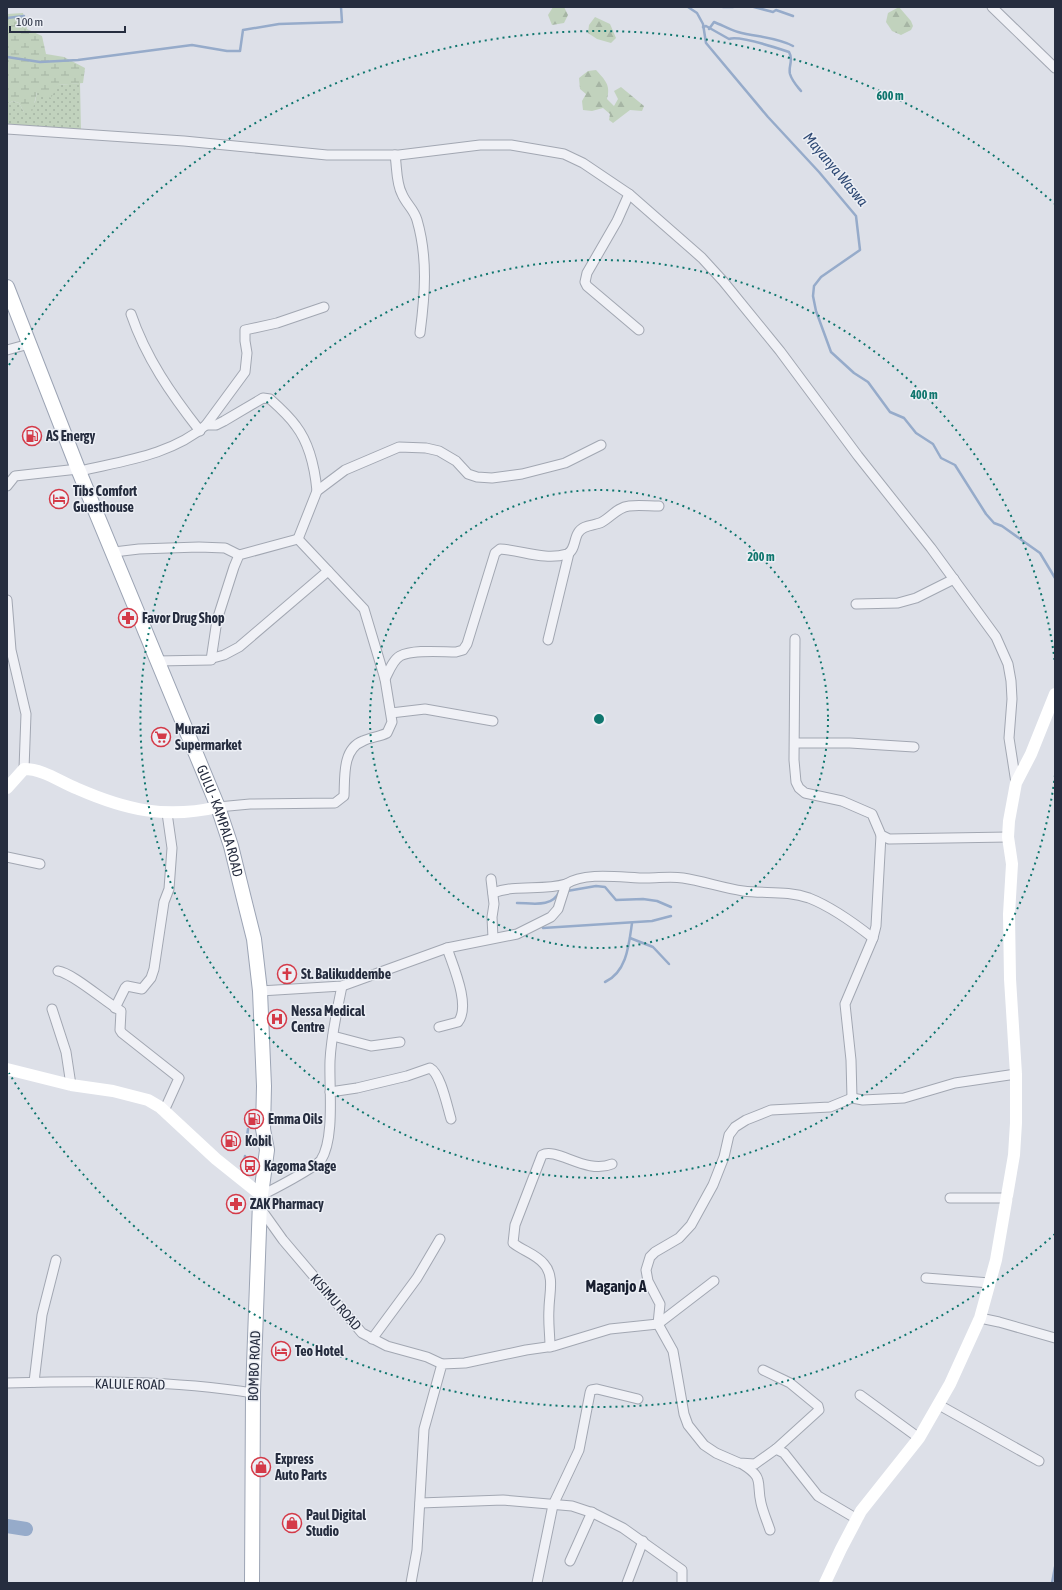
<svg xmlns="http://www.w3.org/2000/svg" width="1062" height="1590" font-family="'Asap Condensed',sans-serif">
  <defs>
    <pattern id="grass-dots" width="8" height="8" patternUnits="userSpaceOnUse"><rect width="8" height="8" fill="#c1d2bd"/><path d="M2 2h.1M6 6h.1" fill="none" stroke="#a6b5a4" stroke-width="1.8" stroke-linecap="round"/></pattern>
    <pattern id="forest-firs" width="22" height="20" patternUnits="userSpaceOnUse"><rect width="22" height="20" fill="#c1d2bd"/><path d="M5 1l3.5 6h-7zM16 11l3.5 6h-7z" fill="#a6b5a4"/></pattern>
    <pattern id="wetland-marsh" width="20" height="14" patternUnits="userSpaceOnUse"><rect width="20" height="14" fill="#c1d2bd"/><path d="M1 5h8M5 5V1M11 12h8M15 12V8" fill="none" stroke="#a6b5a4"/></pattern>
  </defs>
  <rect width="100%" height="100%" fill="#dde0e8"/>
  <path fill="url(#grass-dots)" d="M80,83L81,131L7,127V104L13,101L19,103L24,112L35,102L37,92L58,85Z"/>
  <g fill="url(#forest-firs)">
    <path d="M553,7H564L568,15L564,23L552,25L548,15Z"/>
    <path d="M899,7L911,21L913,26L911,30L901,35L892,31L886,22L888,13Z"/>
    <path d="M595,17L610,24L616,38L611,43L597,39L588,33L589,25Z"/>
    <path d="M596,70C605,80 611,85 607,99L614,106L618,99L614,91L621,87L644,106L642,111L630,110L613,123L609,120L610,114L603,108L592,111L583,110L582,101L586,94L580,89L579,78L588,71Z"/>
  </g>
  <path fill="url(#wetland-marsh)" d="M23,13L27,29L42,36L46,54L64,57L85,68L83,83L58,85L51,98L37,92L32,113L24,112L19,103L13,101L7,104V14Z"/>
  <g fill="none" stroke-linecap="round" stroke-linejoin="round">
    <g stroke="#96abca" stroke-width="2.5">
      <path d="M688,7L697,13L703,24L706,43L768,117L819,172L856,216L860,250L821,277L814,286L813,296L816,311L831,352L854,373L868,382L890,412L904,418L916,433L933,444L941,458L955,465L986,514L994,523L1002,526L1040,553L1055,578"/>
      <path d="M723,7H733"/>
      <path d="M754,7L773,12L776,10L793,16"/>
      <path d="M7,18L24,16"/>
      <path d="M703,27L706,26L729,39C739,35 777,48 789,52C794,60 788,66 790,74C792,81 797,86 801,91"/>
      <path d="M709,29L714,22C722,25 730,30 738,32C756,37 776,37 793,46"/>
      <path d="M7,57L40,62L78,60L192,45L227,51H240L243,30L279,24L342,22L341,7"/>
      <path d="M567,891L596,886L605,887L616,900L643,899L657,901L671,907"/>
      <path d="M517,903C532,903 552,908 559,892"/>
      <path d="M543,928L652,921L671,916"/>
      <path d="M630,938L653,947L669,964"/>
      <path d="M605,982C627,972 629,944 632,923"/>
      <path d="M246,1144L248,1129"/>
      <path d="M242,1175L245,1156"/>
      <path d="M1052,1583L1055,1567"/>
    </g>
    <path stroke="#96abca" stroke-width="14" d="M7,1526L26,1529"/>
    <defs>
      <g id="street">
        <path d="M992,7L1055,68"/>
        <path d="M7,129L184,141L327,155H399L480,145H511L564,154L583,163L629,194L702,258L723,281L780,351L858,456L931,548L996,637L1008,664L1011,681L1012,699L1009,738L1016,783"/>
        <path d="M395,155C397,167 396,183 402,194C406,204 414,209 417,220C428,258 425,295 420,333"/>
        <path d="M629,194L617,221L587,273L585,282L587,286L639,330"/>
        <path d="M131,314C146,358 171,394 200,431"/>
        <path d="M7,350L29,344"/>
        <path d="M206,425H216L224,421L263,398L270,399C279,407 289,416 296,426C309,443 315,470 317,491"/>
        <path d="M80,471C122,461 172,455 206,425L245,372L247,353L245,341V330L277,323L324,307"/>
        <path d="M7,486L15,476L78,469"/>
        <path d="M298,539L317,491L345,470L399,447L426,448L439,451L456,461L468,474L477,477L492,478L522,474L565,463L601,445"/>
        <path d="M114,552L139,549L199,547L225,548L239,555"/>
        <path d="M7,600L11,650L26,714L24,769"/>
        <path d="M856,604L898,603L916,598L954,579"/>
        <path d="M795,639L794,760L796,782L799,788L805,793L842,801L872,814L881,835L889,839L1008,837"/>
        <path d="M548,640L569,553"/>
        <path d="M213,658L224,655L239,647L328,571"/>
        <path d="M157,661L211,660L217,620L234,567L239,555L298,539"/>
        <path d="M385,679C389,671 393,660 400,656C413,649 442,652 456,652L463,650L467,644L495,553L500,549C521,550 545,561 567,554C575,551 574,539 578,533C583,524 595,526 602,522C611,517 618,507 629,506C638,505 649,506 659,506"/>
        <path d="M391,713L425,709L493,721"/>
        <path d="M796,743H850L914,747"/>
        <path d="M218,807L250,804L335,803L344,796C345,777 342,749 363,741C371,737 379,737 387,733L392,722L385,679L364,609L298,539"/>
        <path d="M7,857L40,864"/>
        <path d="M491,879L494,904L492,917L493,938"/>
        <path d="M493,893C516,884 542,891 566,884"/>
        <path d="M58,971C73,973 105,1002 121,1011L120,1030L122,1033L179,1078L164,1111"/>
        <path d="M260,991L342,986L447,948L517,934L551,917L558,909L566,884C586,871 624,878 647,878C659,878 671,876 683,878C703,881 723,888 743,891C765,894 787,890 809,898C832,907 854,923 873,938"/>
        <path d="M115,1008L125,988L127,986L142,989L151,978L154,969L164,902L169,889L172,848L167,813"/>
        <path d="M52,1009L66,1052L71,1085"/>
        <path d="M439,1027L458,1022C471,1006 453,966 447,948"/>
        <path d="M333,1036L371,1046L400,1042"/>
        <path d="M330,1092L357,1088L407,1076L430,1068C441,1074 447,1106 451,1119"/>
        <path d="M852,1098L851,1060L845,1004L873,938L876,926L881,835"/>
        <path d="M261,1195C271,1191 316,1167 321,1160C335,1138 329,1087 330,1061C331,1036 337,1011 342,986"/>
        <path d="M950,1198H1007"/>
        <path d="M262,1207L263,1212L283,1240L362,1333L387,1346L427,1357L442,1364"/>
        <path d="M926,1278L990,1283"/>
        <path d="M980,1318L999,1322L1055,1338"/>
        <path d="M372,1339L417,1278L440,1239"/>
        <path d="M550,1347C550,1335 548,1322 549,1309C549,1295 555,1276 544,1264C536,1254 523,1251 513,1243L515,1225L542,1155C557,1147 586,1175 612,1164"/>
        <path d="M763,1370L790,1383L818,1406L819,1410L776,1449"/>
        <path d="M34,1382L42,1315L56,1260"/>
        <path d="M7,1383C89,1381 172,1380 253,1393"/>
        <path d="M860,1395L919,1438"/>
        <path d="M939,1405L1039,1461"/>
        <path d="M742,1464C765,1478 756,1482 761,1503C763,1512 767,1521 770,1530"/>
        <path d="M420,1503L503,1500L572,1506L593,1513L623,1528L682,1570V1583"/>
        <path d="M857,1519L818,1496L784,1453L776,1449L755,1464L739,1463L716,1453L704,1445L688,1425L684,1414L673,1351L658,1324L660,1304L648,1281L646,1270L650,1257L655,1252L679,1238L691,1225L713,1185L724,1157L729,1135L735,1127L746,1120L771,1110L830,1107L852,1098L863,1100L904,1098L955,1083L1016,1074"/>
        <path d="M570,1561L592,1512"/>
        <path d="M411,1583L417,1550L424,1429L442,1364L465,1363L526,1350L554,1346L610,1329L658,1324L714,1281"/>
        <path d="M537,1583L553,1505L579,1450L590,1393L591,1390L597,1389L638,1399"/>
        <path d="M627,1583L643,1541"/>
      </g>
      <g id="primary">
        <path id="s1" d="M7,287L78,469L218,807L231,846L243,895L254,939L260,991L264,1086L263,1129L267,1150L260,1202L253,1393L252,1583"/>
      </g>
    </defs>
    <use href="#street" stroke="#a2a7b2" stroke-width="11"/>
    <use href="#primary" stroke="#9ca4b4" stroke-width="16"/>
    <use href="#street" stroke="#f0f1f6" stroke-width="9"/>
    <g stroke="#fff" stroke-width="12">
      <path d="M7,788L24,769C44,769 60,782 78,789C126,810 166,819 218,807"/>
      <path d="M7,1069L71,1085L113,1091L148,1100L160,1107L216,1159L261,1195"/>
      <path d="M825,1583L841,1549L861,1511L919,1438L950,1384L980,1318L996,1260L1014,1155L1016,1123V1074L1010,979L1009,914L1012,864L1008,837L1009,821L1016,783L1031,754L1055,694"/>
    </g>
    <use href="#primary" stroke="#fff" stroke-width="14"/>
  </g>
  <g fill="none" stroke="#0f766e" stroke-width="2" stroke-dasharray="2 4">
    <circle cx="599" cy="719" r="229"/>
    <path d="M1055 775A459 459 0 1 1 1055 663"/>
    <path d="M1055 1234A688 688 0 0 1 9 1073M9 365A688 688 0 0 1 1055 204"/>
  </g>
  <defs>
    <symbol id="fuel-ring" viewBox="-11 -11 22 22"><circle r="9.5" fill="#eceff5" stroke="#d43a48" stroke-width="1.5"/><path d="M-5.5-6h7V0h2V4h1.3V-2.5L3-4.5l.8-.8L6-3V5H2.5V1h-1V6h-7ZM-4.2-4.7v3.2H.2V-4.7Z" fill="#d43a48"/></symbol>
    <symbol id="hotel-ring" viewBox="-11 -11 22 22"><circle r="9.5" fill="#eceff5" stroke="#d43a48" stroke-width="1.5"/><path d="M-6-4.5h1.5V1H6V5H4.5V3h-9V5H-6ZM-4 0a1.8 1.8 0 1 1 3.6 0ZM.5 0V-2.5h3Q6-2.5 6 0Z" fill="#d43a48"/></symbol>
    <symbol id="pharmacy-ring" viewBox="-11 -11 22 22"><circle r="9.5" fill="#eceff5" stroke="#d43a48" stroke-width="1.5"/><path d="M-2-6h4v4h4v4h-4v4h-4v-4h-4v-4h4Z" fill="#d43a48"/></symbol>
    <symbol id="supermarket-ring" viewBox="-11 -11 22 22"><circle r="9.5" fill="#eceff5" stroke="#d43a48" stroke-width="1.5"/><path d="M-6-5.5h2.5l.6 2H6L4.5 2H-2.5L-4.4-4H-6ZM-1.5 3.2a1.3 1.3 0 1 0 .1 0ZM3 3.2a1.3 1.3 0 1 0 .1 0Z" fill="#d43a48"/></symbol>
    <symbol id="church-ring" viewBox="-11 -11 22 22"><circle r="9.5" fill="#eceff5" stroke="#d43a48" stroke-width="1.5"/><path d="M-1.2-6h2.4v3.5h3.3v2.4h-3.3V6h-2.4V-.1h-3.3v-2.4h3.3Z" fill="#d43a48"/></symbol>
    <symbol id="hospital-ring" viewBox="-11 -11 22 22"><circle r="9.5" fill="#eceff5" stroke="#d43a48" stroke-width="1.5"/><path d="M-5-5h3v3.5h4V-5h3V5h-3V1.5h-4V5h-3Z" fill="#d43a48"/></symbol>
    <symbol id="bus-ring" viewBox="-11 -11 22 22"><circle r="9.5" fill="#eceff5" stroke="#d43a48" stroke-width="1.5"/><path d="M-5-6H5V4H4V6H2V4H-2V6H-4V4H-5ZM-3.5-4V0h7V-4ZM-3.5 1.2v1.5H-2V1.2ZM2 1.2v1.5H3.5V1.2Z" fill="#d43a48"/></symbol>
    <symbol id="shop-ring" viewBox="-11 -11 22 22"><circle r="9.5" fill="#eceff5" stroke="#d43a48" stroke-width="1.5"/><path d="M-5-2.5h2.3a2.7 3.5 0 0 1 5.4 0H5L5.5 6h-11ZM-1.5-2.5h3a1.5 2.3 0 0 0-3 0Z" fill="#d43a48"/></symbol>
  </defs>
  <g fill-rule="evenodd">
    <use href="#fuel-ring" x="21" y="425" width="22" height="22"/>
    <use href="#hotel-ring" x="48" y="488" width="22" height="22"/>
    <use href="#pharmacy-ring" x="117" y="607" width="22" height="22"/>
    <use href="#supermarket-ring" x="150" y="726" width="22" height="22"/>
    <use href="#church-ring" x="276" y="963" width="22" height="22"/>
    <use href="#hospital-ring" x="266" y="1008" width="22" height="22"/>
    <use href="#fuel-ring" x="243" y="1108" width="22" height="22"/>
    <use href="#fuel-ring" x="220" y="1130" width="22" height="22"/>
    <use href="#bus-ring" x="239" y="1155" width="22" height="22"/>
    <use href="#pharmacy-ring" x="225" y="1193" width="22" height="22"/>
    <use href="#hotel-ring" x="270" y="1340" width="22" height="22"/>
    <use href="#shop-ring" x="250" y="1456" width="22" height="22"/>
    <use href="#shop-ring" x="281" y="1512" width="22" height="22"/>
  </g>
  <g text-anchor="middle" dominant-baseline="central" stroke-width="3" stroke-linejoin="round" paint-order="stroke">
    <g font-size="14" font-weight="bold" fill="#262d3f" stroke="#eceff5" text-anchor="start">
      <text x="46" y="436">AS Energy</text>
      <text x="73" y="491">Tibs Comfort<tspan x="73" dy="16">Guesthouse</tspan></text>
      <text x="142" y="618">Favor Drug Shop</text>
      <text x="175" y="729">Murazi<tspan x="175" dy="16">Supermarket</tspan></text>
      <text x="301" y="974">St. Balikuddembe</text>
      <text x="291" y="1011">Nessa Medical<tspan x="291" dy="16">Centre</tspan></text>
      <text x="268" y="1119">Emma Oils</text>
      <text x="245" y="1141">Kobil</text>
      <text x="264" y="1166">Kagoma Stage</text>
      <text x="250" y="1204">ZAK Pharmacy</text>
      <text x="295" y="1351">Teo Hotel</text>
      <text x="275" y="1459">Express<tspan x="275" dy="16">Auto Parts</tspan></text>
      <text x="306" y="1515">Paul Digital<tspan x="306" dy="16">Studio</tspan></text>
    </g>
    <g font-size="14" fill="#262d3f" stroke="#eceff5">
      <text stroke="none"><textPath href="#s1" startOffset="575">GULU - KAMPALA ROAD</textPath></text>
      <text transform="translate(336 1302) rotate(49)">KISIMU ROAD</text>
      <text transform="translate(254 1366) rotate(-88)">BOMBO ROAD</text>
      <text transform="translate(130 1384) rotate(1)">KALULE ROAD</text>
    </g>
    <g font-size="15" font-style="italic" fill="#2e4974" stroke="#eceff5">
      <text transform="translate(836 169) rotate(50)">Mayanya Waswa</text>
    </g>
    <g font-size="16" font-weight="bold" fill="#181e2f" stroke="#eceff5">
      <text x="616" y="1286">Maganjo A</text>
    </g>
  </g>
  <circle cx="599" cy="719" r="6" fill="#0f766e" stroke="#eceff5" stroke-width="2"/>
  <g font-size="12" text-anchor="middle" font-weight="bold" fill="#0f766e" stroke="#eceff5" stroke-width="3" stroke-linejoin="round" paint-order="stroke">
    <text x="890" y="100">600 m</text>
    <text x="924" y="399">400 m</text>
    <text x="761" y="561">200 m</text>
  </g>
  <rect width="1062" height="1590" fill="none" stroke="#262d3f" stroke-width="16"/>
  <path d="M10 26v6h115v-6" fill="none" stroke="#262d3f" stroke-width="2"/>
  <text x="16" y="26" font-size="12" fill="#262d3f" stroke="#eceff5" stroke-width="3" paint-order="stroke">100 m</text>
</svg>
